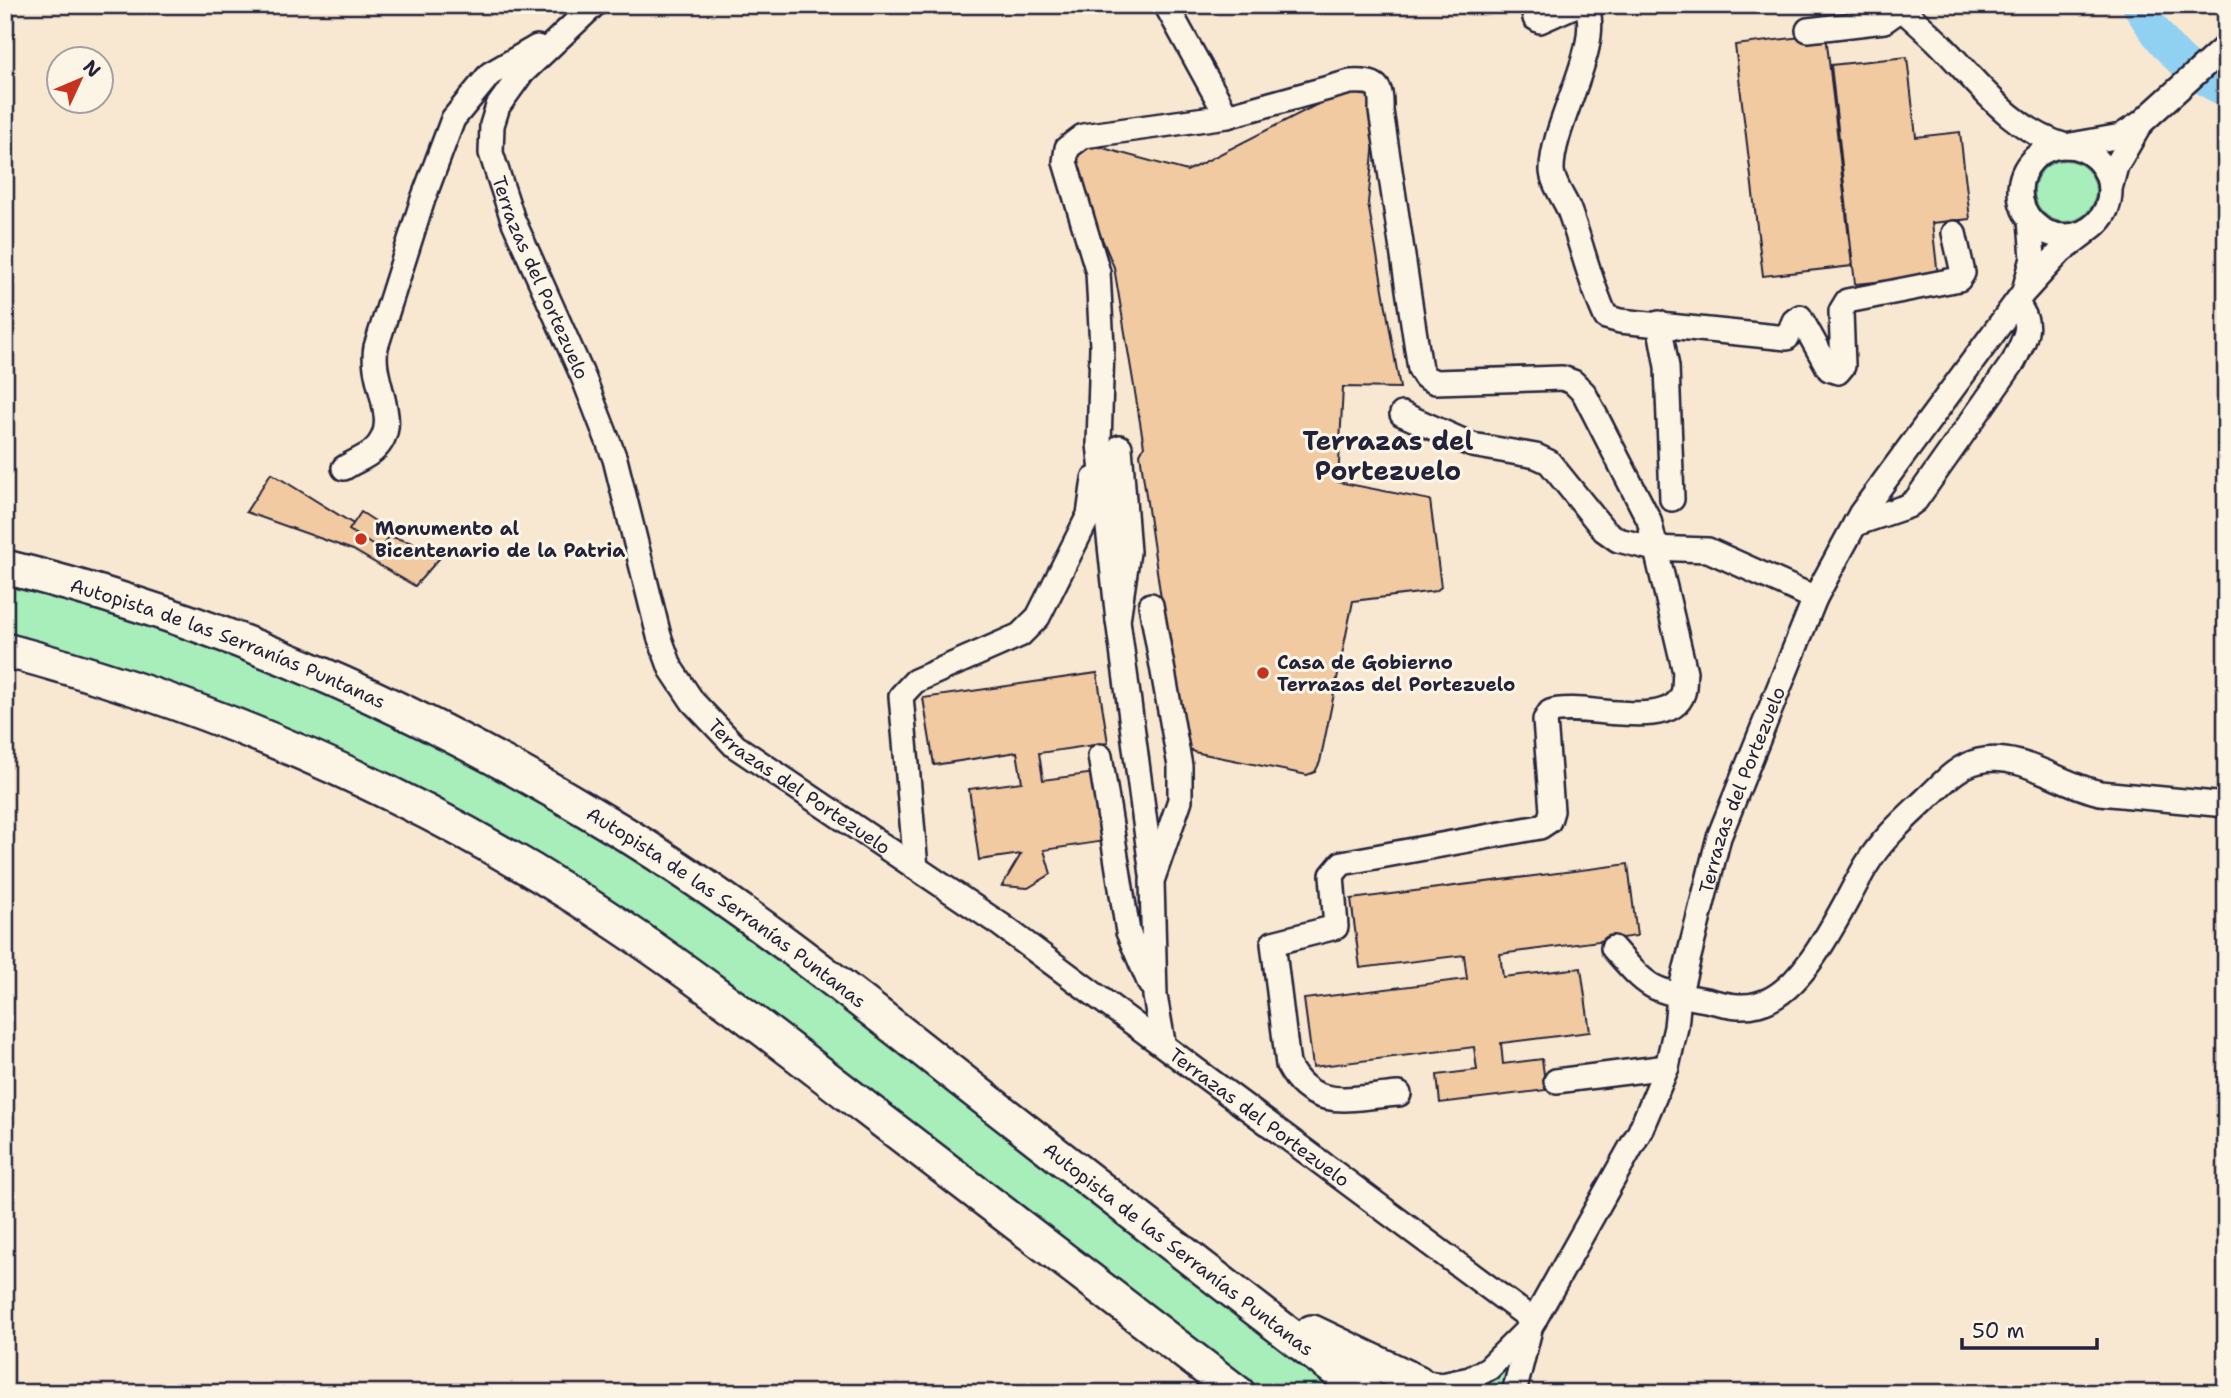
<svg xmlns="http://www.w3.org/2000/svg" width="2231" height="1398" font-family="'Shantell Sans',sans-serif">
  <rect width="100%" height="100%" fill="#f9e8d1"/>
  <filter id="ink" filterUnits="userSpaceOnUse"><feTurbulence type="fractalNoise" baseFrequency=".0143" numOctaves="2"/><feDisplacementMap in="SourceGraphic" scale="14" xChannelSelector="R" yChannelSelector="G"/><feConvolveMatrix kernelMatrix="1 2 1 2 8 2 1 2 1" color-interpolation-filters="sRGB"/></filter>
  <g filter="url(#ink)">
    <g fill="#a7eebb" stroke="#64887b" stroke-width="2">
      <circle cx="2065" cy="191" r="31"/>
      <path d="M5,581L117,611L354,699L518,789L670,881L837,1004L1347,1393H1253L630,916L5,639Z"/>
      <path d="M1506,1360L1515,1366L1508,1393H1436Z"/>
    </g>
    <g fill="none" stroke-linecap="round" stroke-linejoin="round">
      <path stroke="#90d0f1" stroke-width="32" d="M2138,5C2159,41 2187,74 2226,91"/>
    </g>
    <g fill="#f2caa2" stroke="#22223b" stroke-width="2">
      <path d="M1826,34L1852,266L1763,276L1735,45Z"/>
      <path d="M1907,57L1916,137L1960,132L1970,219L1932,223L1938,276L1855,284L1831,65Z"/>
      <path d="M1351,87L1377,96L1378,101L1368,203L1400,388L1343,387L1338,482L1430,500L1441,587L1436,591L1353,601L1320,762L1315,772L1307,775L1194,752L1182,743L1140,454L1144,446L1114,267L1090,211L1072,151L1092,145L1187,171Z"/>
      <path d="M271,473L360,528L445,552L415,586L353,550L246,512Z"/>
      <path d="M361,512L392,532L380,550L349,530Z"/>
      <path d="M1097,673L1108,743L1039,753L1043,780L1095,773L1105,841L1044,850L1051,874L1028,888L1002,886L1021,854L979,860L969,789L1022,782L1017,752L934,765L923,698Z"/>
      <path d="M1628,864L1637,936L1500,954L1503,977L1581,968L1590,1032L1501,1043L1503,1064L1542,1059L1546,1090L1440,1103L1437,1075L1477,1070L1474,1047L1313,1067L1304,999L1467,979L1464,955L1360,968L1351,899Z"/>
    </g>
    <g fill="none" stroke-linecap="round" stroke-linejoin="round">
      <defs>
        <g id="minor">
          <path id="s1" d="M594,5L521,74L498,106L492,125L491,153L513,220L584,379L615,459L659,636L671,669L693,702L735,746L1001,925L1534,1321"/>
          <path d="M1166,5L1227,116L1350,82C1377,81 1382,84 1381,111L1420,369L1425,377L1435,382L1562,378L1573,382L1584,393L1649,520L1685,672C1684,678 1685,687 1683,693C1670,733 1581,701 1550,712L1545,720L1552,811L1549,821L1540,827L1342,863L1332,875L1336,927L1273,943L1288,1065C1313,1113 1353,1097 1399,1094"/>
          <path d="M1533,5L1535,18L1540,21L1576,5"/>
          <path d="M1586,5C1604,46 1551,124 1552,171C1553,184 1564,198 1569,210C1582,245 1590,283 1606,317L1620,321L1787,338L1794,321L1800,317L1829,369L1838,372L1843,366L1841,311L1847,301L1959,279L1963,273L1954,233"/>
          <path d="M1897,5C1912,18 1927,31 1941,45C1980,85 2011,130 2066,146"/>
          <path d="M1808,30L1884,21L1901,9"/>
          <path d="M2071,145L2121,136L2141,123L2226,46"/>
          <circle cx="2065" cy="191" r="45"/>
          <path d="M2111,185L2116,166L2140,125"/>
          <path d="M2025,287L2033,258L2030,220"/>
          <path d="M1659,323L1667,367L1672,499"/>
          <path d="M1402,414L1472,445L1536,456L1549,462L1604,530L1618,540L1651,548L1708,550L1815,598"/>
          <path d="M1120,447L1128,552L1118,620L1152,875"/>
          <path d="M344,468C353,462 365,458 373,451C405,423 369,383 376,347L423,199L453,119L490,74L537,47"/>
          <path d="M1855,524L1908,506L1916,500L2014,361C2025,337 2035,325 2016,303"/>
          <path d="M1151,605L1180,766V800L1152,881L1155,996L1163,1042"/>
          <path d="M1118,620L1099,444L1102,347L1098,272L1065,162L1067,148L1083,136L1227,116"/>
          <path d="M1100,756L1128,932L1150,984"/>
          <path d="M916,868L901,696L915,681L1020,635L1038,617L1089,515L1094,479"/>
          <path d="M1613,948C1650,990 1650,990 1706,1000C1723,1004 1741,1009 1758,1004C1806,993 1843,904 1867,864C1882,839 1906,818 1927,798C1943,783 1957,766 1979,761C2020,751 2061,785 2100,793L2226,805"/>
          <path d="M1556,1081L1667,1067"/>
          <path id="s2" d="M1417,1382L1442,1385L1470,1379L1489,1368L1531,1326L1640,1131L1667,1067L1676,1027L1679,996L1719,837L1815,598L1861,513L2023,293L2061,251L2086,232"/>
          <path d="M1514,1393L1530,1329"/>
        </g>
        <g id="highway">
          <path id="s3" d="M5,567C222,620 429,713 619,830C743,906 856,997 970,1087C1102,1190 1233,1292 1366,1393"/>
          <path d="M5,650C204,703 397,785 572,895C675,959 771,1035 867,1109C991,1204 1114,1298 1238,1393"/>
          <path d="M1312,1332L1417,1382L1415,1393"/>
        </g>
      </defs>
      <use href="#minor" stroke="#22223b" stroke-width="28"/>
      <use href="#highway" stroke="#22223b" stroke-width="38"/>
      <use href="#minor" stroke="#fcf5e5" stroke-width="23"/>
      <use href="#highway" stroke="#fcf5e5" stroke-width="33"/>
    </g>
  </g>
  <g fill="#c8321e" stroke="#fcf5e5" stroke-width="2.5">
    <circle cx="361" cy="539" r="7"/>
    <circle cx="1263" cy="673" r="7"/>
  </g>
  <g text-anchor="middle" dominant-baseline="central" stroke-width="6" stroke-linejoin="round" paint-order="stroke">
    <g font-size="19" fill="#22223b" stroke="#fcf5e5">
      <text stroke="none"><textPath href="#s1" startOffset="322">Terrazas del Portezuelo</textPath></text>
      <text stroke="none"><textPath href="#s3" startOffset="236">Autopista de las Serranías Puntanas</textPath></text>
      <text stroke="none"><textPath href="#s1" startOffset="912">Terrazas del Portezuelo</textPath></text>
      <text stroke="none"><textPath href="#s2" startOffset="716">Terrazas del Portezuelo</textPath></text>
      <text stroke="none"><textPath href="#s3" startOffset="803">Autopista de las Serranías Puntanas</textPath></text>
      <text stroke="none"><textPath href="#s1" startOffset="1479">Terrazas del Portezuelo</textPath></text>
      <text stroke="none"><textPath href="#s3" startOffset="1370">Autopista de las Serranías Puntanas</textPath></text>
    </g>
    <g font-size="19" font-weight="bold" fill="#22223b" stroke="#fcf5e5" text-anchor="start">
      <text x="375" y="528">Monumento al<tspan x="375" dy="22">Bicentenario de la Patria</tspan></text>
      <text x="1277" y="662">Casa de Gobierno<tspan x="1277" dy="22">Terrazas del Portezuelo</tspan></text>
    </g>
    <g font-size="26" font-weight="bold" fill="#22223b" stroke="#fcf5e5">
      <text x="1388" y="440">Terrazas del<tspan x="1388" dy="30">Portezuelo</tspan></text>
    </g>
  </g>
  <rect width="2231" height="1398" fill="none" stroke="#fcf5e5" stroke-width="28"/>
  <rect x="14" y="14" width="2203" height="1370" fill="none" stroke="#22223b" stroke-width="2.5" filter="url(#ink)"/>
  <g transform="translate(80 80) rotate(46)"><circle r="33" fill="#fcf5e5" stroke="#a5a1a1" stroke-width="2"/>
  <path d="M0-5L12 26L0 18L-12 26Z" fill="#c8321e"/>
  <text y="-10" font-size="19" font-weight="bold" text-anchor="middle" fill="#22223b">N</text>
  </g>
  <path d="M1962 1338v10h135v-10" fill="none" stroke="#22223b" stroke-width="3.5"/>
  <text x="1972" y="1338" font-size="21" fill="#22223b" stroke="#fcf5e5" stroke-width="5" paint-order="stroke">50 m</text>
</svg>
